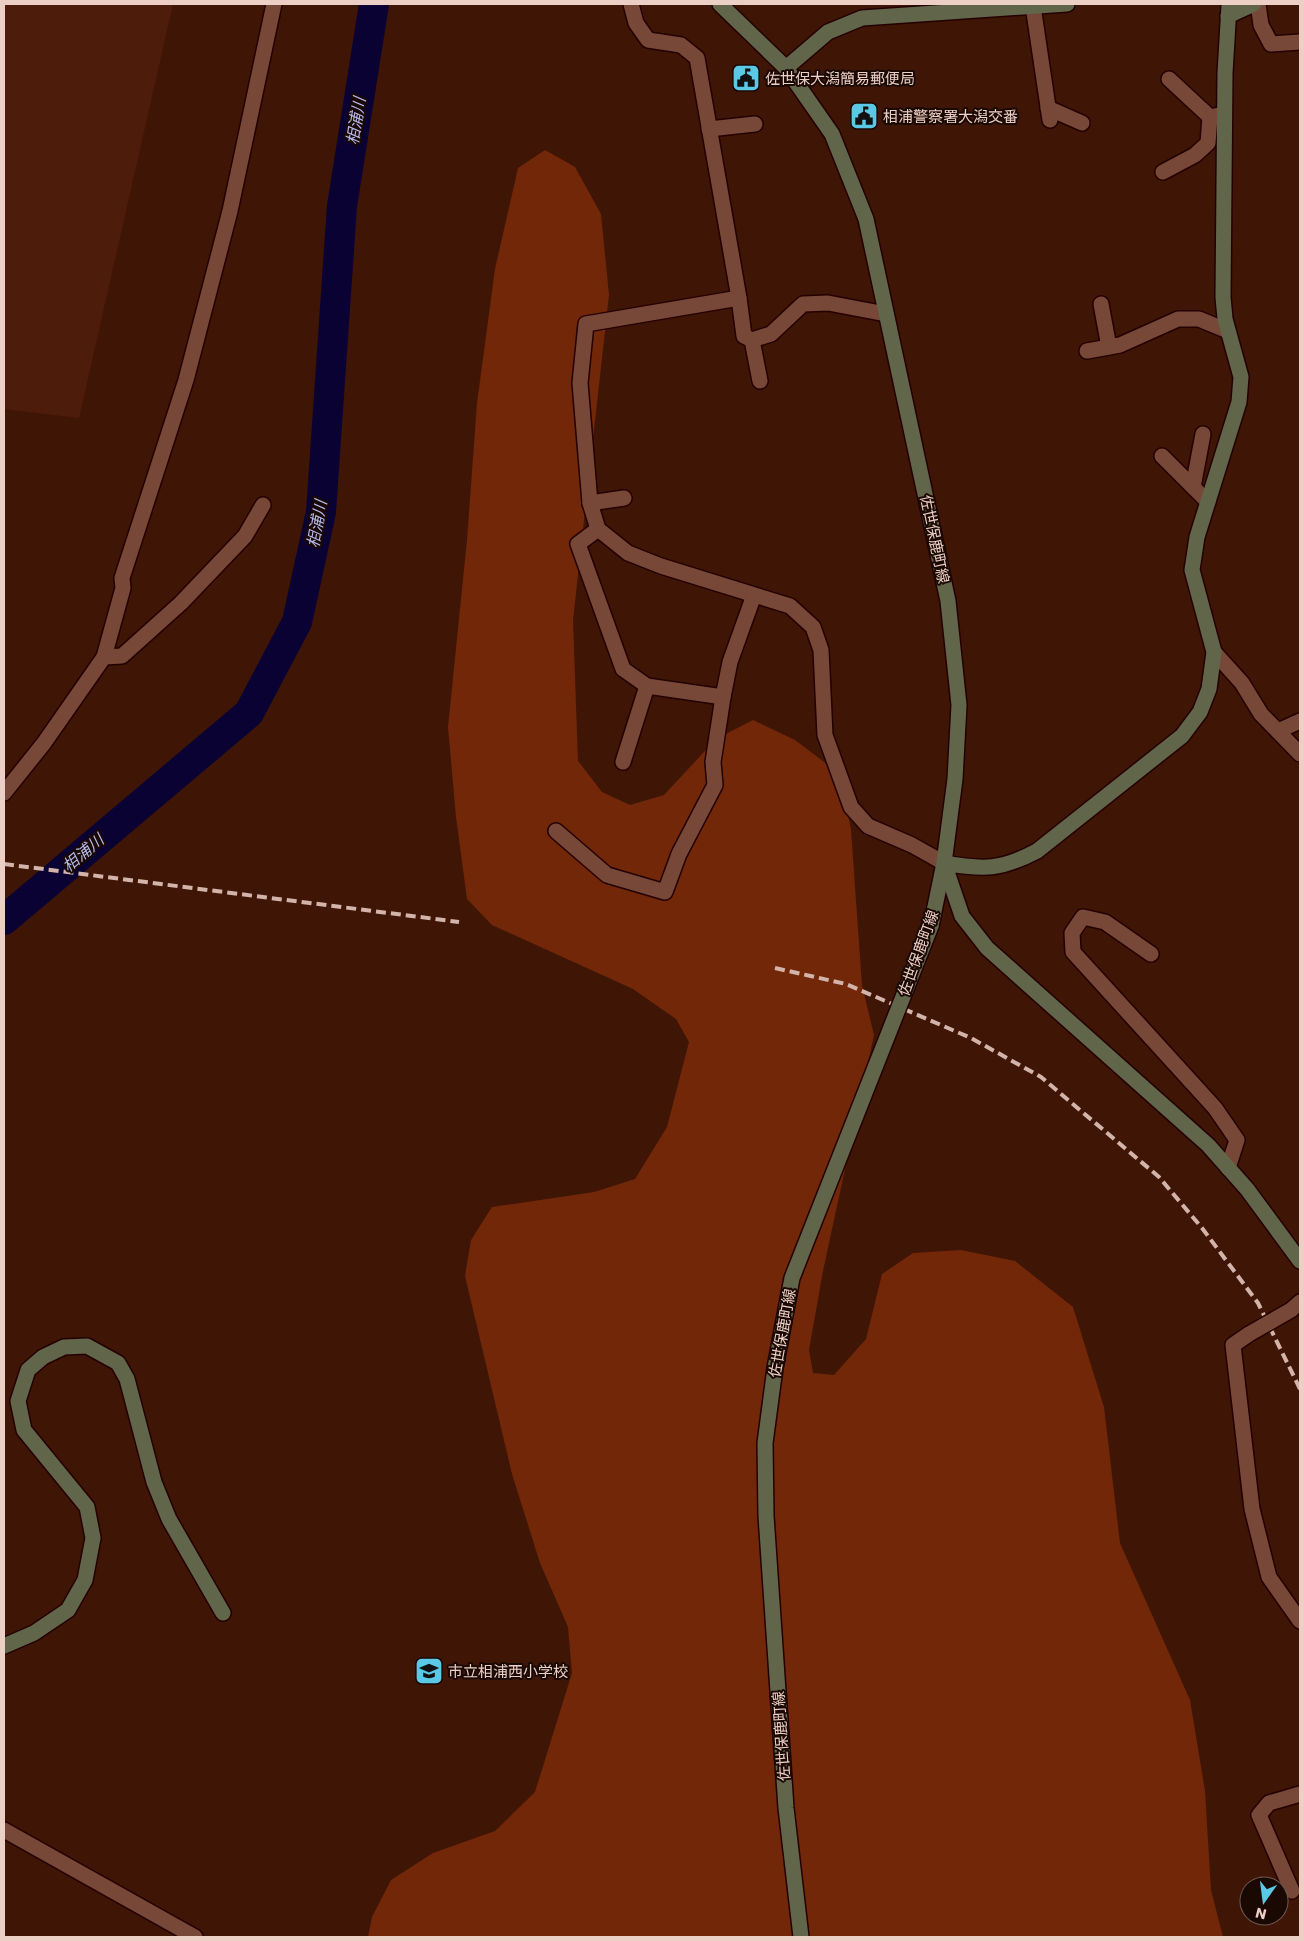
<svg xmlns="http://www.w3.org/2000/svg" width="1304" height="1941" font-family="Poppins,'Noto Sans JP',sans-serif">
  <rect width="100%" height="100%" fill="#3f1506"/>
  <path fill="#4e1c0a" d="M4,4H173L79,418L4,409Z"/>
  <path fill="#722709" d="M545,150L575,167L601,214L609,295L573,620L578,761L602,792L630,805L664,795L716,739L753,720L795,740L840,774L851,830L862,985L874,1035L823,1271L809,1350L813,1373L834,1375L866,1339L882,1274L913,1253L961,1250L1015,1261L1073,1307L1104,1407L1120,1543L1190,1700L1205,1791L1211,1890L1223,1937H368L372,1917L391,1880L433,1853L495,1831L535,1792L572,1673L568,1627L540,1563L512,1474L465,1276L471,1240L492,1207L594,1192L635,1179L667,1127L689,1042L676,1019L633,989L492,925L467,899L456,817L448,727L467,540L477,403L495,269L518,168Z"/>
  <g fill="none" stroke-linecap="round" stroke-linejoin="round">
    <path stroke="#0a0233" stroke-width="30" d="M4,920L249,713L297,622L321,512L342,206L374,4"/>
    <defs>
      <g id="street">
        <path d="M631,4L636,23L648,40L681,45L697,58L739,298L586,324L580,383L590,503L598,529L628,553L661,566L790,606L813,627L821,650L825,735L851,807L868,826L912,845L944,863"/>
        <path d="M1258,4L1261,25L1271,44L1300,42"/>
        <path d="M1033,6L1050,120"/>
        <path d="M1169,79L1210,117L1219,115"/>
        <path d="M1048,108L1082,123"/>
        <path d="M709,129L755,124"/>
        <path d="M1163,172L1195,155L1208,143L1210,117"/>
        <path d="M739,298L744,336L752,340L760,381"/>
        <path d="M1101,304L1109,347"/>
        <path d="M752,340L771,334L803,304L828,303L886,314"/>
        <path d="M1087,351L1120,345L1178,319H1199L1228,331"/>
        <path d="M1162,456L1208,502"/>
        <path d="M1193,487L1203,434"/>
        <path d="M590,503L624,498"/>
        <path d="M598,529L578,544L623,669L647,686L723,697L730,662L754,595"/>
        <path d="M1214,652L1242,683L1261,714L1300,754"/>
        <path d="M104,657L122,656L181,603L245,536L263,505"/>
        <path d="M1278,731L1300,721"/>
        <path d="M623,762L647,686"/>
        <path d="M4,793L44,743L104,657L123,588L122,578L186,380L230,211L274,4"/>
        <path d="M556,831L607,875L665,892L679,854L715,785L713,762L723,697"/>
        <path d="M1151,954L1105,922L1083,917L1072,933L1073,952L1215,1108L1237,1140L1228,1168"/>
        <path d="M1291,1310L1300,1302"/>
        <path d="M1249,1334L1233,1345L1252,1509L1269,1577L1300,1621"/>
        <path d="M4,1830L195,1937"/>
        <path d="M1292,1891L1259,1815L1269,1803L1300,1794"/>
      </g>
      <g id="secondary">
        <path d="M720,4L786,68L832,134L866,219L948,601L959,705L955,779L944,863L931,926"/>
        <path d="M1229,6L1225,73L1223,297L1225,319L1241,377L1239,402L1197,537L1192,570L1214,652L1209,689L1200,712L1182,736L1037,851C1001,870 984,870 944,863L962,916L987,948L1208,1145L1247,1189L1300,1261"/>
        <path d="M1228,16L1254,4"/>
        <path d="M786,68L828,32L862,18L1067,4"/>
        <path d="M4,1646L34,1633L68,1610L85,1580L93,1538L87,1507L24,1430L18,1401L28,1370L43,1357L64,1347L87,1346L118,1363L127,1379L154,1482L169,1519L223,1613"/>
        <path d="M801,1937L786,1808L766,1516L765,1443L775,1368L792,1278L876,1065"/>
      </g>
    </defs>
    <use href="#street" stroke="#240000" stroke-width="18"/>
    <use href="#secondary" stroke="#240000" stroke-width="18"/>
    <use href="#street" stroke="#774737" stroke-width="15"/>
    <use href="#secondary" stroke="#616549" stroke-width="15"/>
    <g stroke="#d3b4aa" stroke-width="4" stroke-dasharray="10 5" stroke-linecap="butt">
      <path d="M4,864L459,922"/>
      <path d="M775,968L846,984L971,1038L1041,1077L1159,1177L1202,1228L1258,1303L1300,1389"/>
    </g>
    <defs>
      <path id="street-bridge" d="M1249,1334L1291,1310"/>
      <path id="secondary-bridge" d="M876,1065L931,926"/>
    </defs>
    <use href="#street-bridge" stroke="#240000" stroke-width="18" stroke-linecap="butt"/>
    <use href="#secondary-bridge" stroke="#240000" stroke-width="18" stroke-linecap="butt"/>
    <use href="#street-bridge" stroke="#774737" stroke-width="15"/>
    <use href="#secondary-bridge" stroke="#616549" stroke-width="15"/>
  </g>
  <defs>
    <symbol id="civic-square" viewBox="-11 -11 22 22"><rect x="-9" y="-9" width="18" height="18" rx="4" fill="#5bc8e6" stroke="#1a0803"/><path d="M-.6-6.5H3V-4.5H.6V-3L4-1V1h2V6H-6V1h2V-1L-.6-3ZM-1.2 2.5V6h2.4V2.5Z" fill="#111"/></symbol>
    <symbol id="school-square" viewBox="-11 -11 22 22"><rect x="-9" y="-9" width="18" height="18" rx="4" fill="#5bc8e6" stroke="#1a0803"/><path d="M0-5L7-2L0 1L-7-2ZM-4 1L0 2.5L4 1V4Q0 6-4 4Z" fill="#111"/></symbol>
  </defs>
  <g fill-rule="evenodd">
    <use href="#civic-square" x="730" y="62" width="32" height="32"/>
    <use href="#civic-square" x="848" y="100" width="32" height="32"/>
    <use href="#school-square" x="413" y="1655" width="32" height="32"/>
  </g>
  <g text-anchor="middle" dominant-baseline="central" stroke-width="4" stroke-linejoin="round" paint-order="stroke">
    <g font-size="15" fill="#eccfc5" stroke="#1a0803" text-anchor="start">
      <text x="765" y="78">佐世保大潟簡易郵便局</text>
      <text x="883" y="116">相浦警察署大潟交番</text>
      <text x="448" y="1671">市立相浦西小学校</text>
    </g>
    <g font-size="15" fill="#eccfc5" stroke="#1a0803">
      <text transform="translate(935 539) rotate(78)">佐世保鹿町線</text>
      <text transform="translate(918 953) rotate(-70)">佐世保鹿町線</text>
      <text transform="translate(782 1333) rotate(-80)">佐世保鹿町線</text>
      <text transform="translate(781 1736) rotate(-94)">佐世保鹿町線</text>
    </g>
    <g font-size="16" font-style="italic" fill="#b4baee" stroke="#1a0803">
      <text transform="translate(356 121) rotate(-81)">相浦川</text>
      <text transform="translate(317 524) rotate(-80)">相浦川</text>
      <text transform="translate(83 853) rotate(-40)">相浦川</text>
    </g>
  </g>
  <rect width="1304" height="1941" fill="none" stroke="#eccfc5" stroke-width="10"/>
  <g transform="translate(1264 1901) rotate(194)"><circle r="24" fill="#1a0803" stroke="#6e5851"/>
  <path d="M0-4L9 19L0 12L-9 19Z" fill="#5bc8e6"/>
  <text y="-8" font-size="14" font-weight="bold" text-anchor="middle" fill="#eccfc5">N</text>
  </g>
</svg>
